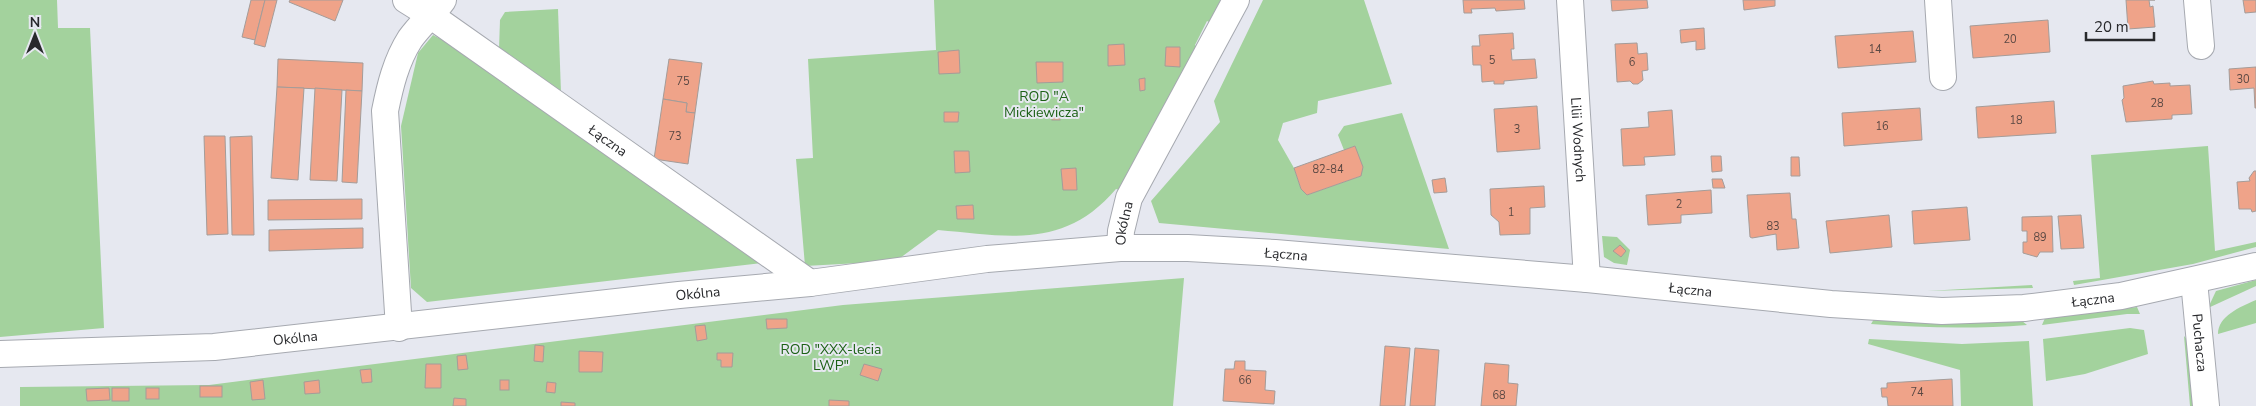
<svg xmlns="http://www.w3.org/2000/svg" width="2256" height="406" font-family="'Nunito Sans',sans-serif">
  <rect width="100%" height="100%" fill="#e6e8f0"/>
  <g fill="#a3d29d">
    <path d="M0,0H57L58,28H90L104,328L0,337Z"/>
    <path d="M934,0H1228L1213,24L1207,21L1195,45L1199,50L1122,191L1116,189C1064,250 1008,236 938,230L896,261L805,266L796,159L813,158L808,59L936,50Z"/>
    <path d="M1263,0H1364L1392,84L1318,101L1317,113L1283,123L1278,140L1294,168L1301,189L1307,195L1361,176L1355,146L1344,150L1338,135L1344,126L1402,113L1449,249L1159,223L1151,201L1220,122L1214,101Z"/>
    <path d="M558,9L561,93L499,49L500,20L505,12Z"/>
    <path d="M433,35L486,63L762,263L427,302L411,288L401,126L418,53Z"/>
    <path d="M2208,146L2215,251L2256,242V247L2193,264L2074,285L2073,281L2100,278L2091,155Z"/>
    <path d="M1602,236L1617,237L1630,250L1627,265L1614,263L1604,257Z"/>
    <path d="M1184,278L1173,406H20V387L209,385L843,305Z"/>
    <path d="M2256,280V286L2208,308L2216,291Z"/>
    <path d="M2032,285L2033,288L1927,291Z"/>
    <path d="M2256,300V323L2218,334C2218,316 2240,307 2256,300Z"/>
    <path d="M2137,307L2140,314H2127L2042,325L2045,318Z"/>
    <path d="M1874,319L2022,321L2027,325C1975,329 1923,328 1871,324Z"/>
    <path d="M2130,328L2144,330L2148,354L2085,374L2046,381L2043,339Z"/>
    <path d="M2184,336L2191,344L2196,406H2190Z"/>
    <path d="M1869,339L1962,344L2029,341L2033,406H1961L1960,370L1868,344Z"/>
  </g>
  <g fill="#efa389" stroke="#a49c99">
    <path d="M251,0H265L255,40L242,37Z"/>
    <path d="M265,0H277L265,47L254,44Z"/>
    <path d="M290,0H343L335,21L289,2Z"/>
    <path d="M1463,0H1524L1525,9L1496,11L1495,8L1471,9L1472,13H1464Z"/>
    <path d="M1611,0H1647L1648,8L1612,11Z"/>
    <path d="M1743,0H1775V6L1744,10Z"/>
    <path d="M2126,0H2155H2149L2150,7L2153,6L2155,27L2128,29Z"/>
    <path d="M2243,0H2256V12L2245,13Z"/>
    <path d="M2048,20L2050,52L1973,58L1970,26Z"/>
    <path d="M1704,28L1705,49L1696,50V41L1681,43L1680,30Z"/>
    <path d="M1913,31L1916,62L1838,68L1835,36Z"/>
    <path d="M1513,33L1514,49H1511L1512,60L1535,59L1537,78L1504,81V84H1494V81L1482,82L1481,65H1473L1472,46H1480L1479,35Z"/>
    <path d="M1637,43L1638,54L1647,53L1648,70L1642,71L1643,80L1638,84H1633L1630,81L1617,82L1615,44Z"/>
    <path d="M1124,44L1125,65L1108,66V45Z"/>
    <path d="M1166,47H1180V67L1165,66Z"/>
    <path d="M959,50L960,73L939,74L938,52Z"/>
    <path d="M278,59L363,63L362,91L277,87Z"/>
    <path d="M669,59L702,63L695,113L686,112L687,103L663,99Z"/>
    <path d="M1036,62H1063V82L1037,83Z"/>
    <path d="M2256,67V108H2255L2254,88L2230,90L2229,69Z"/>
    <path d="M1145,78V90L1140,91L1139,79Z"/>
    <path d="M2153,81L2154,84L2170,83V86L2190,85L2192,114L2172,115V119L2126,122L2122,100L2124,98L2123,86Z"/>
    <path d="M277,87L304,88L298,180L271,178Z"/>
    <path d="M315,88L342,90L337,181L310,180Z"/>
    <path d="M346,90L362,91L357,183L342,182Z"/>
    <path d="M663,99L687,103L686,112L695,113L688,164L654,159Z"/>
    <path d="M2054,101L2056,133L1978,138L1976,107Z"/>
    <path d="M1537,106L1540,149L1497,152L1494,109Z"/>
    <path d="M1920,108L1922,140L1844,146L1842,113Z"/>
    <path d="M1672,110L1675,155L1644,157L1645,165L1623,166L1621,129L1649,127L1648,112Z"/>
    <path d="M944,112H959L958,122H944Z"/>
    <rect x="1052" y="112" width="8" height="8"/>
    <path d="M204,136H225L228,234L207,235Z"/>
    <path d="M252,136L254,235H232L230,137Z"/>
    <path d="M1355,146L1363,167L1361,176L1307,195L1301,189L1294,168Z"/>
    <path d="M954,151H969L970,172L955,173Z"/>
    <path d="M1711,156H1721L1722,171L1712,172Z"/>
    <path d="M1791,157H1799L1800,176H1791Z"/>
    <path d="M1076,168L1077,190H1063L1061,169Z"/>
    <path d="M2254,171H2256V211L2252,212L2251,209H2239L2237,182L2250,181L2249,178Z"/>
    <path d="M1445,178L1447,192L1434,193L1432,180Z"/>
    <path d="M1712,179H1722L1725,188H1713Z"/>
    <path d="M1544,186L1545,207L1530,208V234L1500,235L1499,222L1491,215L1490,189Z"/>
    <path d="M1711,190L1712,213L1681,215V223L1648,225L1646,195Z"/>
    <path d="M1790,193L1792,219H1796L1799,248L1777,250L1776,234L1752,238L1750,237L1747,195Z"/>
    <path d="M362,199V219L268,220V200Z"/>
    <path d="M973,205L974,219H957L956,206Z"/>
    <path d="M1967,207L1970,240L1914,244L1912,211Z"/>
    <path d="M1889,215L1892,247L1830,253L1826,221Z"/>
    <path d="M2081,215L2084,248L2061,249L2058,216Z"/>
    <path d="M2052,216L2053,252H2040L2037,257L2023,253V242H2027V231H2022V217Z"/>
    <path d="M363,228V248L269,251V230Z"/>
    <path d="M1620,245L1626,251L1621,257L1613,251Z"/>
    <path d="M766,319H787V328L767,329Z"/>
    <path d="M705,325L707,339L697,341L695,326Z"/>
    <path d="M535,345L544,346L543,362L534,361Z"/>
    <path d="M1385,346L1410,348L1405,406H1380Z"/>
    <path d="M1415,348L1439,350L1435,406H1410Z"/>
    <path d="M579,351L603,352L602,372H579Z"/>
    <path d="M717,353H733L732,367H721V360H717Z"/>
    <path d="M466,355L468,369L458,370L457,356Z"/>
    <path d="M1235,361H1245V370L1266,371L1265,390L1275,391L1274,404L1223,401L1225,369H1234Z"/>
    <path d="M1485,363L1509,365L1508,383L1518,384L1516,406H1481Z"/>
    <path d="M426,364H441V388H425Z"/>
    <path d="M864,364L882,369L878,381L860,375Z"/>
    <path d="M371,369L372,382L362,383L360,370Z"/>
    <path d="M1952,379L1953,406H1888L1887,397H1882L1881,388H1887V383Z"/>
    <path d="M263,380L265,399L252,400L250,382Z"/>
    <path d="M319,380L320,393L305,394L304,382Z"/>
    <rect x="500" y="380" width="9" height="10"/>
    <path d="M547,382L556,383L555,393L546,392Z"/>
    <rect x="200" y="386" width="22" height="11"/>
    <path d="M109,388L110,400L87,401L86,389Z"/>
    <rect x="112" y="388" width="17" height="13"/>
    <rect x="146" y="388" width="13" height="11"/>
    <path d="M454,398L466,399V406H453Z"/>
    <path d="M829,400L849,401V406H829Z"/>
    <path d="M561,402L575,403V406H561Z"/>
  </g>
  <g fill="none" stroke-linecap="round" stroke-linejoin="round">
    <defs>
      <g id="minor">
        <path id="s1" d="M406,0L430,15L810,283"/>
        <path id="s2" d="M1570,0L1587,279"/>
        <path d="M1938,0L1943,77"/>
        <path d="M2197,0L2201,46"/>
        <path id="s3" d="M1120,248L1121,231L1129,198L1236,0"/>
        <path id="s4" d="M2194,281L2206,406"/>
        <path d="M399,328L385,111C390,86 396,61 410,39C420,25 433,14 443,0"/>
        <path id="s5" d="M0,354L214,347L679,295L810,283L987,259L1120,248H1188L1275,253L1587,279L1831,304L1942,311L2024,308L2121,296L2256,266"/>
      </g>
    </defs>
    <use href="#minor" stroke="#a6a9b0" stroke-width="28"/>
    <use href="#minor" stroke="#fff" stroke-width="26"/>
  </g>
  <g text-anchor="middle" dominant-baseline="central" stroke-width="4" stroke-linejoin="round" paint-order="stroke">
    <g font-size="11" fill="#5a4843">
      <text x="2010" y="39">20</text>
      <text x="1875" y="49">14</text>
      <text x="1492" y="60">5</text>
      <text x="1632" y="62">6</text>
      <text x="2243" y="79">30</text>
      <text x="683" y="81">75</text>
      <text x="2157" y="103">28</text>
      <text x="2016" y="120">18</text>
      <text x="1882" y="126">16</text>
      <text x="1517" y="129">3</text>
      <text x="675" y="136">73</text>
      <text x="1328" y="169">82-84</text>
      <text x="1679" y="204">2</text>
      <text x="1511" y="212">1</text>
      <text x="1773" y="226">83</text>
      <text x="2040" y="237">89</text>
      <text x="1245" y="380">66</text>
      <text x="1917" y="392">74</text>
      <text x="1499" y="395">68</text>
    </g>
    <g font-size="14" fill="#1c6115" stroke="#e6e8f0">
      <text x="1044" y="96">ROD "A<tspan x="1044" dy="16">Mickiewicza"</tspan></text>
      <text x="831" y="349">ROD "XXX-lecia<tspan x="831" dy="16">LWP"</tspan></text>
    </g>
    <g font-size="14" fill="#28292c" stroke="#e6e8f0">
      <text stroke="none"><textPath href="#s2" startOffset="140">Lilii Wodnych</textPath></text>
      <text stroke="none"><textPath href="#s1" startOffset="246">Łączna</textPath></text>
      <text stroke="none"><textPath href="#s3" startOffset="25">Okólna</textPath></text>
      <text stroke="none"><textPath href="#s5" startOffset="1292">Łączna</textPath></text>
      <text stroke="none"><textPath href="#s5" startOffset="1698">Łączna</textPath></text>
      <text stroke="none"><textPath href="#s5" startOffset="701">Okólna</textPath></text>
      <text stroke="none"><textPath href="#s5" startOffset="2102">Łączna</textPath></text>
      <text stroke="none"><textPath href="#s5" startOffset="296">Okólna</textPath></text>
      <text stroke="none"><textPath href="#s4" startOffset="62">Puchacza</textPath></text>
    </g>
  </g>
  <g transform="translate(35 35)" stroke="#e6e8f0" stroke-width="4" paint-order="stroke">
  <path d="M0-4L9 19L0 12L-9 19Z" fill="#28292c"/>
  <text y="-8" font-size="14" font-weight="bold" text-anchor="middle" fill="#28292c">N</text>
  </g>
  <path d="M2086 32v8h68v-8" fill="none" stroke="#28292c" stroke-width="2.5"/>
  <text x="2094" y="32" font-size="15" fill="#28292c" stroke="#e6e8f0" stroke-width="4" paint-order="stroke">20 m</text>
</svg>
